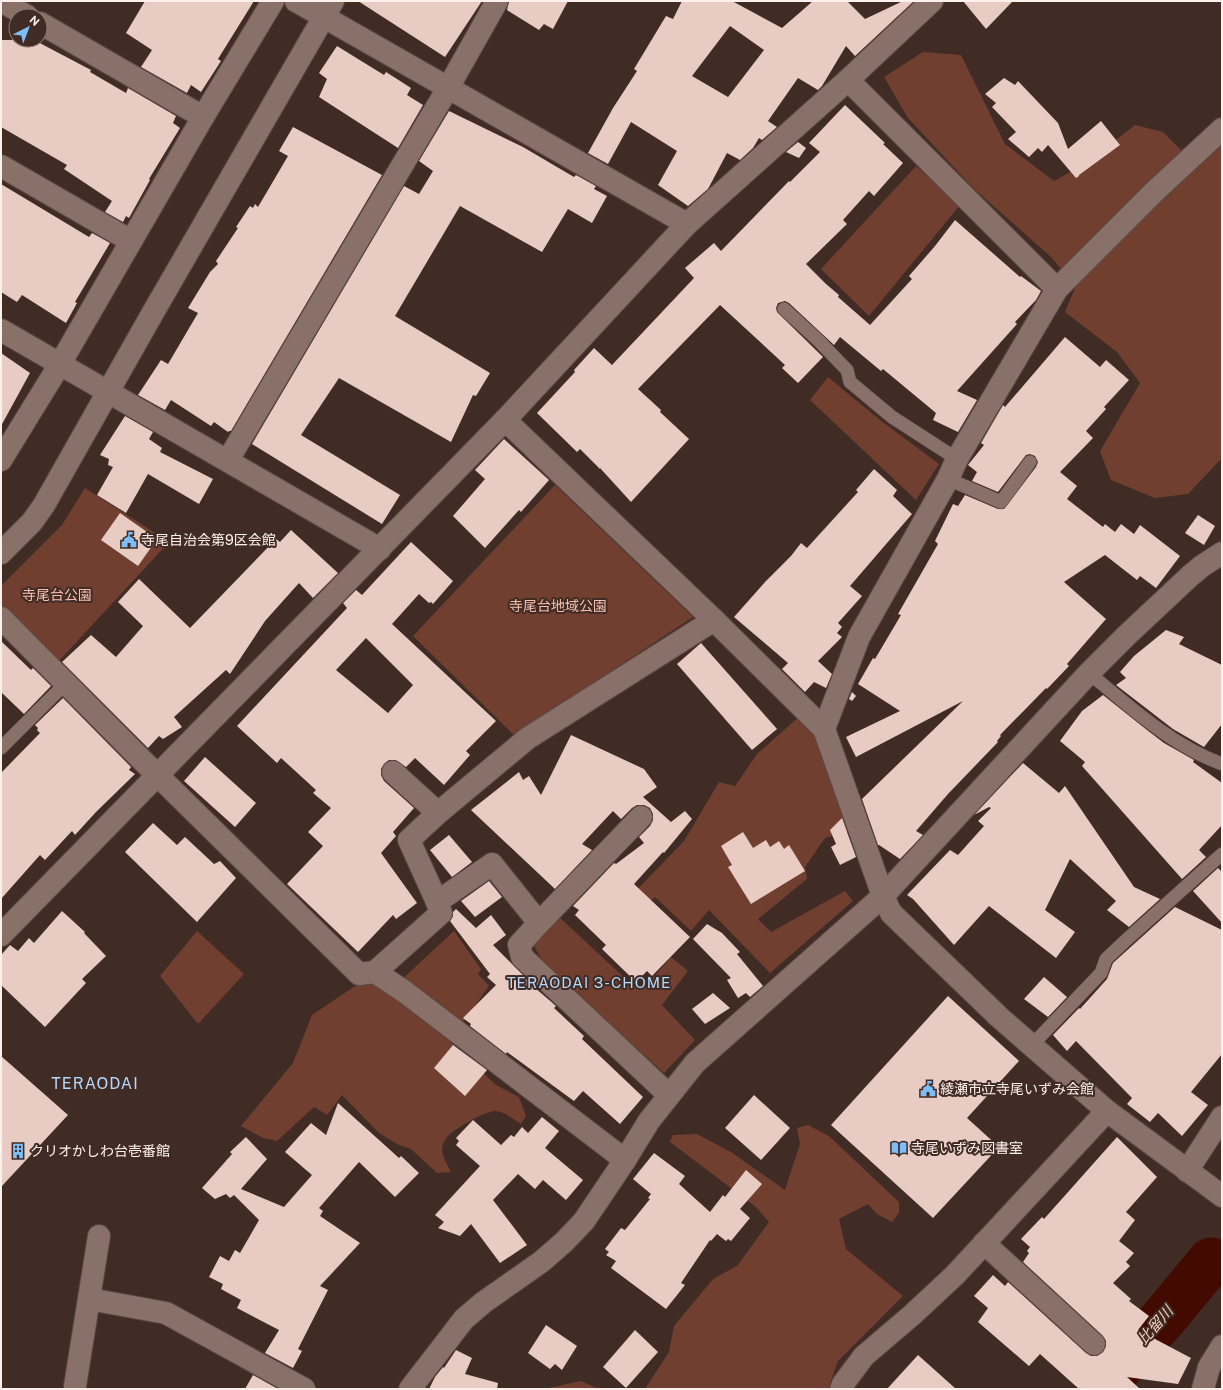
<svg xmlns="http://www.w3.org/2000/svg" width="1223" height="1390" font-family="'Public Sans','Noto Sans JP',sans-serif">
  <rect width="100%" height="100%" fill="#402b25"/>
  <g fill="#703f30">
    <path d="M923,52L961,55L1005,144L1054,181L1085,164L1135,125L1163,132L1197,166L1222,143V458L1188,494L1155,498L1111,480L1100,451L1140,383L1117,352L1065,312L1076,286L1051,257L974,189L908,118L884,77Z"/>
    <path d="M916,166L960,205L869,316L821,269Z"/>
    <path d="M828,377L880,420L939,464L916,500L810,400Z"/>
    <path d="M555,485L693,617L521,731L517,738L413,636Z"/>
    <path d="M85,488L169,542L59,661L1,608V586L62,525Z"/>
    <path d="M801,715L816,734L850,831L825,838L805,867L807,879L758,919L771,932L845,891L853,901L770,973L709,910L691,931L655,897L641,910L628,899L684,841L719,782L735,786L757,754Z"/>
    <path d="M558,916L630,983L643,989L671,957L688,971L662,1005L695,1040L664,1073L545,966L532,942Z"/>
    <path d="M197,931L244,974L198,1024L160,976Z"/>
    <path d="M454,931L481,969L478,974L489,986L459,1028L400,981Z"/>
    <path d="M367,978L415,1008L496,1085L519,1097L526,1116L521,1124C514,1120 505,1112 496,1111C487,1110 456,1128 449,1135C446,1137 442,1145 442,1149C442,1156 448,1166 451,1172L437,1173L411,1149L399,1145L379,1133L342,1095L327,1115L314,1107L277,1141L263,1138L241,1126L293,1063L312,1015Z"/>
    <path d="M808,1125L829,1136L899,1202V1213L892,1222L877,1214L868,1204L839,1219L846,1249L903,1296L838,1361L828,1389H645L669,1352L674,1326L713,1279L737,1266L769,1222L756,1207L670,1142L673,1135L697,1134L731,1152L785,1190L800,1144L797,1128Z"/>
    <path d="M581,1381L599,1389H544Z"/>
  </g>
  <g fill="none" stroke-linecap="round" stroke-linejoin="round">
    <path stroke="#420a00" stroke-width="47" d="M1099,1389L1163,1319L1211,1261"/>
  </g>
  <g fill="#e8ccc4" fill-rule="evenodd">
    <path d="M145,1H254L218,59L221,61L201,92L191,85L187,93L141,67L152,50L126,33Z"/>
    <path d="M358,1H482L445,57Z"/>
    <path d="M509,1H568L553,29L544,24L539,30L507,10Z"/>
    <path d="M682,1H732L782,28L813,1H847L865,19L903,1H914L855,56L846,46L822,86L818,90L798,78L768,121L777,127L762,140L759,138L753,148L740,160L727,153L708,189L688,206L658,185L677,151L631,122L608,164L588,153L613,108L637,71L634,69L666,16L673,19ZM730,26L764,50L728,97L692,76Z"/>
    <path d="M963,1H1013L986,29Z"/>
    <path d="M1,40H34L91,70L90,72L126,93L128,88L176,116L173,123L180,128L149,179L150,180L129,218L126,216L123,222L105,212L112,201L64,169L67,165L1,127Z"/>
    <path d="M337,46L384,75L386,72L411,88L407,95L423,105L398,148L319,97L327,79L319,73Z"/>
    <path d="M1004,78L1015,85L1018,81L1058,123L1068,149L1101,121L1120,145L1079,175V176L1076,178L1048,145L1042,152L1038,148L1029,157L1008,139L1016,132L992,107L996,103L985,94Z"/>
    <path d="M845,105L885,143L883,144L903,163L874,196L869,191L843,220L847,224L806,264L826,284L839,295L838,297L870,325L912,279L909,276L935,246L955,220L1020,277L1021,276L1041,291L1036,300L1015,322L1017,324L957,391L977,400L958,432L933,420L936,413L883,369L881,371L840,337L834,345L789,303L785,301L778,303L776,308L777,312L823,357L798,383L782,368L785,365L720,305L638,389L661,410L660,412L689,439L631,502L600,468V469L580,449L577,452L537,413L575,372L574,370L594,348L612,365L694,278L685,268L714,243L721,251L789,181L790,182L820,152L809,143Z"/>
    <path d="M449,111L523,147L574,177L576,175L596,186L594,189L607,196L592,223L568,209L542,252L460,206L395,316L490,373L476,396L473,395L451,442L339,378L301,435L400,495L382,524L252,444L404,186L419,194L433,171L419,161Z"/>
    <path d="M293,127L382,175L231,431H229L228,432L214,422L211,426L171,400L165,410L138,395L161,360L168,364L198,313L188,308L210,272L218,264L216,261L238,228L236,227L250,206L253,208L255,204L258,207L288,156L279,151Z"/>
    <path d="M798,142L806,148L799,158L786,152Z"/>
    <path d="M1,184L89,237L92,233L110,243L75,302L77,303L66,323L22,295L17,302L1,292Z"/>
    <path d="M1065,337L1100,367L1106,360L1129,380L1104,407L1106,409L1086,431L1093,438L1060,472L1077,486L1067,499L1103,527L1105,524L1115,532L1121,524L1134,534L1140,525L1180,556L1156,588L1140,576L1137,580L1105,555L1064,582L1106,619L1067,664L1069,666L1047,689L1046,688L1000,735L1001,736L997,741L998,742L948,794L916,831L923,835L900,859L879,845H878L862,799L963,701L856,757L846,737L900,711L858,684L873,658L875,659L901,615L898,614L938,544L935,541L953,504L958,506L965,495L998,509H1004L1036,467L1038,462L1035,456L1030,454L1026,455L998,492L972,481L977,472L968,465L984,445L981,443L1003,405L1005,407Z"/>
    <path d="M1,353L30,373L1,426Z"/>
    <path d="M125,416L153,432L149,439L162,448L160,452L213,479L199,504L148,474L126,513L97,495L113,467L108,465L109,459L100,455Z"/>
    <path d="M504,439L549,480L521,512L519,510L485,548L453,516L485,479L475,470Z"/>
    <path d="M874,469L897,490L893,496L912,514L850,586L862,596L838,623L842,627L837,633L842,637L818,661L832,674L826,688L814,682L805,692L782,669L788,663L734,617L765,582L791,556L801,543L807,548L858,492L856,490Z"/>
    <path d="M120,513L157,539L138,566L101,540Z"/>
    <path d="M1198,515L1215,526L1204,545L1185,533Z"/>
    <path d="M291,530L338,573L313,598L299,583L265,621L230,674L226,670L174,717L182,727L163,739L159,736L148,748L62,662L91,635L116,657L143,626L118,602L139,579L190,628L276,539L280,542Z"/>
    <path d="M411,542L453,581L433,604L431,602L429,603L419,594L392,624L496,721L466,751L470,755L444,785L415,758L406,767L395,760H389L384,764L381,769V775L384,781L414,808L393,832L396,836L381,853L417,903L396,919L393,915L358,952L287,884L323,846L308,832L331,808L313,793L316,790L281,758L277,763L237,726L347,608L343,603L356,590L362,595ZM366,638L413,685L388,713L336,670Z"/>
    <path d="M1166,630L1184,637L1179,644L1222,665V724L1204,747L1173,729L1116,685L1126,678L1120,672L1134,656Z"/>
    <path d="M1,641L31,670L33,668L51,686L24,714L1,692Z"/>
    <path d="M701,643L777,729L752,750L677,664Z"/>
    <path d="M852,692L856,696L852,701L849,699Z"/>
    <path d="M1103,695L1147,730L1164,743L1194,760L1193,762L1222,783V825L1199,850L1206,857L1182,879L1082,766L1085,762L1060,741L1082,711Z"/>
    <path d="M63,698L131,767L129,770L135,774L96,812L75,835L72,831L45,860L40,855L1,899V773L40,733L37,730L38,728L35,725Z"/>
    <path d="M571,735L644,769L657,787L643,797L671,822L685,811L692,819L664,853L663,852L634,884L690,937L652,976L647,971L636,982L602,949L606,945L575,915L579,910L573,906L614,863L616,864L644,843L639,837L650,826L653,820V814L650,808L644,805H637L632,808L621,819L613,811L582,844L592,850L555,889L471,810L519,772L523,780L529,776L541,795Z"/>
    <path d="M205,757L256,803L235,827L184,781Z"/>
    <path d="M1023,763L1059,793L1065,786L1134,887L1160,899L1129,927L1107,910L1116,901L1070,859L1045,910L1075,932L1056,958L989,906L954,945L913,899L907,895L950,850L958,855L984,826L978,821L991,808L989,807L974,815Z"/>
    <path d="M842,818L856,857L840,865L831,847L836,844L830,830Z"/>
    <path d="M153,823L177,845L185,837L214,864L220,861L236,878L197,922L125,852Z"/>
    <path d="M743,832L753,848L766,840L770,847L779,841L784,849L789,845L805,871L751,904L728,867L732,865L721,846Z"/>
    <path d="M449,835L472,862L452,877L430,850Z"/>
    <path d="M1218,868L1222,872V923L1193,891Z"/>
    <path d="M489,881L502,897L475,917L461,901Z"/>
    <path d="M1175,907L1222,930V1054L1191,1092L1208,1105L1182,1136L1158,1113L1150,1122L1127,1104L1132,1098L1076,1041L1067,1051L1053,1035L1079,1008L1080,1009L1107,979L1113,963Z"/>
    <path d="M456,909L476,928L491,915L506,935L493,945L528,980L527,981L556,1006L554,1008L584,1036L582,1039L643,1097L620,1124L583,1091L574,1101L507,1052L506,1054L470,1026L471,1024L463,1018L496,985L487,977L490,974L450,921L453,916V912Z"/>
    <path d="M62,911L85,932L84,933L106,956L82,979L86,983L45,1027L1,985V955L10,945L18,951L29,938L34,943Z"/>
    <path d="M707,924L722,933L740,952L737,954L763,986L750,997L746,993L738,998L727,980L731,978L693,939Z"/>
    <path d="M1044,977L1067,997L1048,1017L1024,999Z"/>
    <path d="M713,993L730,1008L705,1024L692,1009Z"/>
    <path d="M948,996L1019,1061L967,1118L999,1147L933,1218L831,1125Z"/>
    <path d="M453,1045L487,1070L465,1096L434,1068Z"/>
    <path d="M1,1056L68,1115L1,1187Z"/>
    <path d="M754,1095L790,1128L761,1160L725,1128Z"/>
    <path d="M338,1103L399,1158L401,1156L419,1173L395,1197L359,1162L319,1208L323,1211L320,1216L360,1243L320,1286L328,1290L298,1349L302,1351L293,1368L265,1353L279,1330L237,1308L241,1300L221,1289L223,1284L209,1277L220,1256L229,1261L235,1250L240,1253L259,1220L234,1195L230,1198L226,1194L215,1199L202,1188L232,1154L230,1152L246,1137L267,1159L241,1189L284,1207L312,1175L285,1152L311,1123L326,1135Z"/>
    <path d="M542,1117L559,1131L545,1148L583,1180L566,1200L543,1180L535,1189L518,1174L493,1200L527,1245L500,1263L471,1224L460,1236L438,1228L444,1222L435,1215L480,1166L456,1145L459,1141L456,1138L473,1120L501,1145L511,1135L514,1137L522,1127L528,1133Z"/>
    <path d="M1117,1137L1157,1177L1126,1212L1135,1220L1119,1241L1134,1253L1126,1262L1130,1266L1113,1283L1131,1299L1129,1301L1149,1316L1138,1330L1191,1358L1178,1384L1127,1377L1140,1389H1079L1040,1354L1029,1366L978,1322L988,1308L974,1296L993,1275L1005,1286L1008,1282L1086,1353L1091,1356H1097L1103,1352L1106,1346V1341L1102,1335L1023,1262L1029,1253L1027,1251L1030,1247L1021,1239L1042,1217L1044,1219Z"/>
    <path d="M654,1153L685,1176L679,1184L710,1212L723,1195L725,1197L746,1170L762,1184L740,1209L750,1218L731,1241L728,1239L726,1241L717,1234L711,1241L710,1240L681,1283L685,1285L666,1309L611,1268L616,1261L606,1255L609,1252L605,1249L621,1228L625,1230L650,1199L648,1198L651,1194L633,1179Z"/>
    <path d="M546,1325L577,1346L562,1370L555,1364L550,1369L528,1353Z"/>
    <path d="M635,1330L658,1352L626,1388L603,1367Z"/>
    <path d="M456,1350L472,1358L465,1374L498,1383L497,1389H429L435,1377L443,1367L444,1368Z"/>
    <path d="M918,1355L956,1389H887Z"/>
    <path d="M253,1375L278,1389H245Z"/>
  </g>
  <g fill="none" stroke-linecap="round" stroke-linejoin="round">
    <defs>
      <g id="service">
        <path d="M784,309L818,340L847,370L850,382L892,417L957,459"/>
        <path d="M948,479L1001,502L1030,462"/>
        <path d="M1089,673C1130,707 1171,745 1222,764"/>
        <path d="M1,748L66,683"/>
        <path d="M1032,1045L1101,973L1106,959L1124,942L1222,854"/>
      </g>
      <g id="minor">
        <path d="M1,1L27,16"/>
        <path d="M296,1L687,224"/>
        <path d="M40,23L203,117"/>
        <path d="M848,80L1057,289"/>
        <path d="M1,166L131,241"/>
        <path d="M1,330L380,549"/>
        <path d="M505,420L714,620L824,729L883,896L891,913L999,1017L1107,1111L1222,1196"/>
        <path d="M1,460L60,364L203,117L273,1"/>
        <path d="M228,460L448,88L497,1"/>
        <path d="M1,618L142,760L359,974L375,972L405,992L625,1160"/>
        <path d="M824,729L859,637L948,479L957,459L1057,289L1155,191L1222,129"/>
        <path d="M393,772L438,813"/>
        <path d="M437,902L492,864L539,923L519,945L522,957L669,1095"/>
        <path d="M539,923L641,817"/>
        <path d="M1,935L505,420L687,224L848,80L932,1"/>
        <path d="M375,972L441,913L437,902L409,840L438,813L528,738L714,620"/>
        <path d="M1187,1171L1222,1117"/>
        <path d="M984,1243L1094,1344"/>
        <path d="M89,1299L166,1313L304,1389"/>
        <path d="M75,1386L99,1236"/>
        <path d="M410,1389L464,1319L484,1302L541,1262L564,1242L584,1221L625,1160L649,1121L695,1063L883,896L1089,673L1127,635L1190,576L1202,566L1222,553"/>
        <path d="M841,1389L843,1384L864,1356L912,1315L955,1275L1107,1111"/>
        <path d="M1203,1389L1209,1367L1222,1346"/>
      </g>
      <path id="tertiary" d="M1,553L32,522L44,505L151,316L333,1"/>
    </defs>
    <use href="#service" stroke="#5a4843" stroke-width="14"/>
    <use href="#minor" stroke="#5a4843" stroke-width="24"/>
    <use href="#tertiary" stroke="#5a4843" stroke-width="24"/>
    <use href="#service" stroke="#897069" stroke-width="13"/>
    <use href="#minor" stroke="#897069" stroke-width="22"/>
    <use href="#tertiary" stroke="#897069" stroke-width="22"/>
  </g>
  <defs>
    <symbol id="civic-bare" viewBox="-9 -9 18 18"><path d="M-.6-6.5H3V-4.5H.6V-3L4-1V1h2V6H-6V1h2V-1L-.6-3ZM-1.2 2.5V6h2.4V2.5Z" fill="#7dbef9" stroke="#402b25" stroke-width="2.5" paint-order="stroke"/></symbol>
    <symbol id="library-bare" viewBox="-9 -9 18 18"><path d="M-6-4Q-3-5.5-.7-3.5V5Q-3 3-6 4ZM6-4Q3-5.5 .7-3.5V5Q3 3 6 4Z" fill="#7dbef9" stroke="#402b25" stroke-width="2.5" paint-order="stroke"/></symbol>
    <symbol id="building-bare" viewBox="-9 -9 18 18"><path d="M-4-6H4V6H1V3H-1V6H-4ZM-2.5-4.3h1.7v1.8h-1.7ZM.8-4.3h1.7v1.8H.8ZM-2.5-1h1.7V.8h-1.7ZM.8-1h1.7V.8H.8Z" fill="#7dbef9" stroke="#402b25" stroke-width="2.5" paint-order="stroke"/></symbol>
  </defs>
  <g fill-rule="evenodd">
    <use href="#civic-bare" x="118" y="529" width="22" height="22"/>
    <use href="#civic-bare" x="917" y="1078" width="22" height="22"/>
    <use href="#library-bare" x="888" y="1137" width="22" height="22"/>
    <use href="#building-bare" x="7" y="1140" width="22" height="22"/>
  </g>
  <g text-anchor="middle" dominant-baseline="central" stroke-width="4" stroke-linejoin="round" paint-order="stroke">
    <g font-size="14" fill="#fef0ec" stroke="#402b25" text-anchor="start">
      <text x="141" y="540">寺尾自治会第9区会館</text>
      <text x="940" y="1089">綾瀬市立寺尾いずみ会館</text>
      <text x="911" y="1148">寺尾いずみ図書室</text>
      <text x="30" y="1151">クリオかしわ台壱番館</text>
    </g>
    <g font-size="14" fill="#f9c0af" stroke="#402b25">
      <text x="57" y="595">寺尾台公園</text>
      <text x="558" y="606">寺尾台地域公園</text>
    </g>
    <g font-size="15" letter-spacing="1" fill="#b6d9fb" stroke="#402b25">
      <text x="589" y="982">TERAODAI 3-CHOME</text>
    </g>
    <g font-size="15" font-style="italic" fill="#f7d0c4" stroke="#402b25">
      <text transform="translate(1155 1325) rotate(-49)">比留川</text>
    </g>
    <g font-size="16" letter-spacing="1" fill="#b6d9fb" stroke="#402b25">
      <text x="95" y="1083">TERAODAI</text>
    </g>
  </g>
  <rect width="1223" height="1390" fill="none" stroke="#fef0ec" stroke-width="4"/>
  <g transform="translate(28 28) rotate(42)"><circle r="19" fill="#402b25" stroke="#8c7a75"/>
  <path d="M0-3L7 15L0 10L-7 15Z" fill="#7dbef9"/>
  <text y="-6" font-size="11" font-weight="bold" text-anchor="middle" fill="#fef0ec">N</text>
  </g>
</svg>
